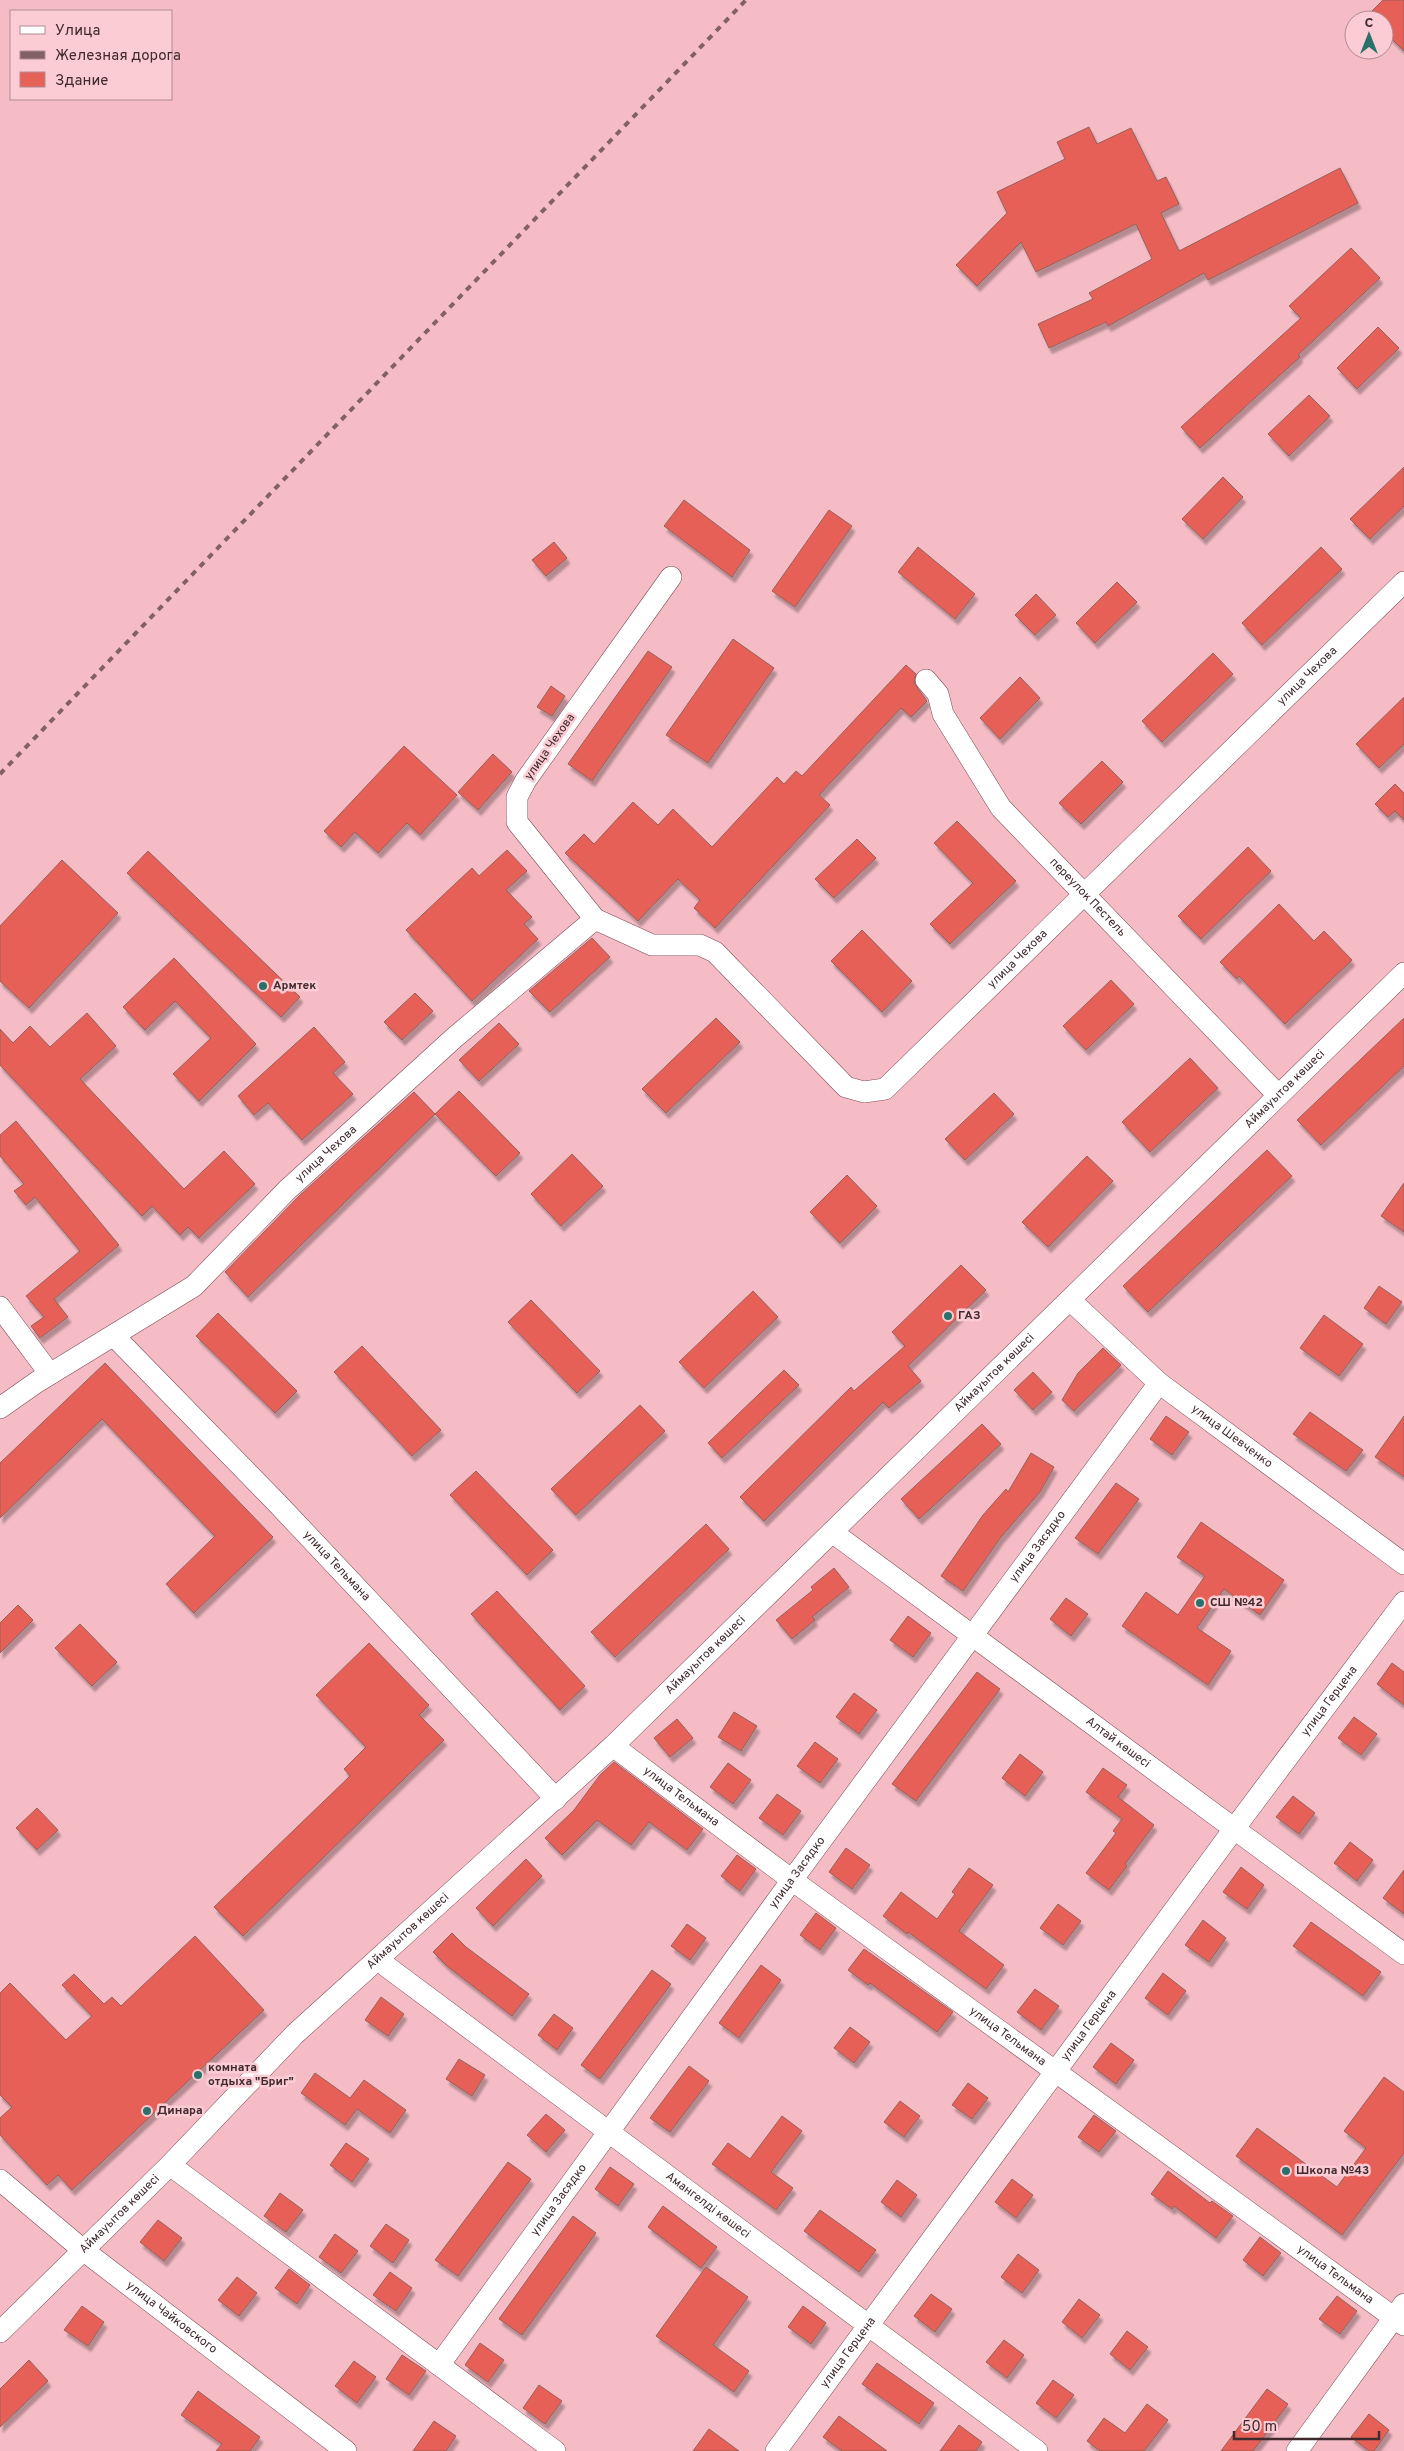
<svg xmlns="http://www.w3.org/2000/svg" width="1404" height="2451" font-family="Overpass,sans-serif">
  <defs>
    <filter id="shadow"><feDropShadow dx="3" dy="5.5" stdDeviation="1" flood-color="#0004"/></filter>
  </defs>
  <rect width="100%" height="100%" fill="#f5bcc6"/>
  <g fill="#e66158" stroke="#94615b" filter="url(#shadow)">
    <path d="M1383,0H1404V51L1384,31V20H1363Z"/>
    <path d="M1089,127L1097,144L1131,128L1157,181L1166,177L1179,204L1161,213L1179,251L1340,168L1358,203L1208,280L1204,273L1108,326L1106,322L1049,348L1038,324L1093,299L1089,293L1152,259L1136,224L1036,272L1021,242L977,286L956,265L1007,213L997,192L1065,159L1057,142Z"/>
    <path d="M1351,248L1380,278L1298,355L1300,357L1200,448L1181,427L1301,318L1289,306Z"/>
    <path d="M1378,327L1399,348L1357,389L1337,368Z"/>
    <path d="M1309,395L1330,416L1289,456L1268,434Z"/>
    <path d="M1404,467V506L1370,539L1350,519Z"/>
    <path d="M1223,477L1243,497L1203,539L1182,519Z"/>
    <path d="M684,500L750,550L732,577L664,526Z"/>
    <path d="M829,510L852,526L795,607L772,591Z"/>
    <path d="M554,542L567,558L546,576L532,560Z"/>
    <path d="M918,547L975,594L955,619L898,572Z"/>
    <path d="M1321,547L1342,569L1262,645L1242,623Z"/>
    <path d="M1117,582L1137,602L1095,643L1076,623Z"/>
    <path d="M1036,594L1056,615L1035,635L1015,615Z"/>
    <path d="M733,639L774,668L708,763L666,735Z"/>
    <path d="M648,651L672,667L592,781L568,764Z"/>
    <path d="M1213,653L1233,674L1162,742L1142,721Z"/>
    <path d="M906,665L916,674L914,683L927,701L911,717L901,708L819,795L830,805L715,928L694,908L700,900L678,879L638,921L565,853L584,834L594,844L633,802L658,825L673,809L712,847L777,777L784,784L796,771L802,776Z"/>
    <path d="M1020,677L1040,698L1000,739L980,718Z"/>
    <path d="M551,686L565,696L552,716L537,707Z"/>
    <path d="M1404,697V744L1379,768L1356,744Z"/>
    <path d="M404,746L457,795L420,835L407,823L378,853L355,832L341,847L324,831Z"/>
    <path d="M493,754L512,772L478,810L458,792Z"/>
    <path d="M1102,761L1123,782L1081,824L1059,803Z"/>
    <path d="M1395,784L1404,793V820L1395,811L1388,817L1375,804Z"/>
    <path d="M957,821L1016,881L950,944L930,924L973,883L934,843Z"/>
    <path d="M857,839L876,858L834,898L815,879Z"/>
    <path d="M1248,847L1271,871L1201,939L1178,916Z"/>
    <path d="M507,850L527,871L506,890L532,917L524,924L538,939L472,1001L406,930L472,868L479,876Z"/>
    <path d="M148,851L300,997L281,1017L127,873Z"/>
    <path d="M62,860L118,913L29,1008L0,981V926Z"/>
    <path d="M1279,904L1314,941L1324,931L1352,960L1285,1024L1239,976L1237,979L1220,962Z"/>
    <path d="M862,930L912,981L882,1012L831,961Z"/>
    <path d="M592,938L610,957L550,1012L529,991Z"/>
    <path d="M174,958L256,1044L199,1101L173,1074L211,1038L175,1001L145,1030L123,1007Z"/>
    <path d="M1111,980L1134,1004L1086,1050L1063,1026Z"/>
    <path d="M415,993L433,1011L402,1040L384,1022Z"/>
    <path d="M87,1013L116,1046L80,1079L184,1189L224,1151L255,1184L199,1238L188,1227L180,1235L152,1206L142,1216L0,1065V1029L13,1043L30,1026L50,1047Z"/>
    <path d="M716,1018L740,1042L666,1113L642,1089Z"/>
    <path d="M1404,1018V1066L1321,1145L1297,1120Z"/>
    <path d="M499,1023L519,1044L479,1081L459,1060Z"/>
    <path d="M314,1027L345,1062L333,1073L353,1094L302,1140L268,1103L254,1115L238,1096Z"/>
    <path d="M1190,1058L1218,1088L1150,1152L1122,1122Z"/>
    <path d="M459,1091L520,1153L496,1176L435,1114Z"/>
    <path d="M414,1092L435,1114L248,1297L225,1272L300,1195Z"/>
    <path d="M994,1093L1014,1114L965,1160L945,1139Z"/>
    <path d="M16,1121L119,1245L54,1299L68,1317L40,1338L31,1326L44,1317L26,1296L80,1251L35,1197L26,1205L14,1191L24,1184L0,1156V1135Z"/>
    <path d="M1267,1150L1292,1176L1148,1312L1123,1286Z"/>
    <path d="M572,1154L603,1186L561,1226L531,1194Z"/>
    <path d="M1087,1156L1113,1181L1048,1247L1022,1222Z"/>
    <path d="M847,1175L877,1206L840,1243L810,1212Z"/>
    <path d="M1404,1183V1232L1381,1216Z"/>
    <path d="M961,1265L986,1290L908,1366L921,1381L889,1408L883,1402L764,1521L740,1497L851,1387L854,1391L905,1346L892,1332Z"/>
    <path d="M1379,1286L1402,1302L1386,1324L1364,1308Z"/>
    <path d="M753,1291L778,1317L704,1388L679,1362Z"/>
    <path d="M531,1300L600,1371L577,1393L508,1322Z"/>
    <path d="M218,1313L297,1391L275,1413L196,1336Z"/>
    <path d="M1324,1315L1363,1344L1339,1376L1300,1348Z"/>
    <path d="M362,1346L441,1430L412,1456L334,1372Z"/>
    <path d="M1103,1348L1121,1365L1074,1411L1062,1400L1078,1373Z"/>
    <path d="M105,1363L273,1537L194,1613L166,1584L215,1536L102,1419L0,1518V1463Z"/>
    <path d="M784,1370L799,1385L722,1458L708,1443Z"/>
    <path d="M1033,1372L1052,1392L1033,1410L1014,1390Z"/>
    <path d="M640,1405L665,1431L576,1515L551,1489Z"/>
    <path d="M1310,1412L1363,1450L1346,1471L1293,1434Z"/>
    <path d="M1166,1416L1189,1432L1172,1455L1150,1439Z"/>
    <path d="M1404,1416V1477L1375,1457Z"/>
    <path d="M982,1424L1001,1444L919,1519L901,1499Z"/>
    <path d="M1031,1453L1054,1467L1040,1492L1001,1537L963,1591L941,1576L983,1515L1006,1489L1008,1492Z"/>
    <path d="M476,1471L553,1550L527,1575L450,1495Z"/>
    <path d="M1116,1483L1139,1499L1098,1554L1075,1538Z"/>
    <path d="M1201,1522L1284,1580L1260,1615L1224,1589L1197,1628L1231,1651L1208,1685L1122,1626L1146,1592L1178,1615L1205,1576L1177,1557Z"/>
    <path d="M706,1524L729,1549L615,1657L591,1632Z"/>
    <path d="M834,1568L849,1587L812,1617L815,1620L792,1639L776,1620L813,1590L811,1587Z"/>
    <path d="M497,1591L585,1686L560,1710L471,1614Z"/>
    <path d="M1066,1598L1088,1614L1071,1636L1050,1619Z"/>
    <path d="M18,1605L33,1620L0,1653V1623Z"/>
    <path d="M908,1616L931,1633L913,1657L890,1640Z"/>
    <path d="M80,1624L117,1662L92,1686L55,1648Z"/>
    <path d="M369,1643L429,1705L419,1715L444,1740L243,1936L214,1907L350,1776L344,1769L366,1747L316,1695Z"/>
    <path d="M1392,1663L1404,1672V1705L1377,1684Z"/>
    <path d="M977,1672L1000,1689L916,1801L892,1784Z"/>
    <path d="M854,1693L877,1710L859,1734L836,1717Z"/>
    <path d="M734,1712L757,1726L741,1751L718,1737Z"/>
    <path d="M1354,1717L1377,1734L1361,1755L1338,1738Z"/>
    <path d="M677,1719L693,1738L670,1757L654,1738Z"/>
    <path d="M815,1742L838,1759L820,1783L797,1766Z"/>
    <path d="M1020,1754L1043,1772L1025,1796L1002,1778Z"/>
    <path d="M614,1762L703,1829L687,1850L649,1822L631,1845L597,1820L562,1855L545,1838L574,1810L600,1775Z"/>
    <path d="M728,1763L751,1780L733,1804L710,1787Z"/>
    <path d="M1103,1768L1127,1785L1118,1797L1154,1825L1125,1864L1127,1866L1109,1890L1086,1873L1116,1833L1113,1831L1122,1819L1086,1792Z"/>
    <path d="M777,1794L801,1811L783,1835L759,1818Z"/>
    <path d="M1293,1796L1315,1813L1299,1834L1276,1817Z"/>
    <path d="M37,1808L58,1830L37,1850L16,1828Z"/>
    <path d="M1350,1842L1373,1860L1357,1881L1334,1863Z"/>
    <path d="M846,1848L870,1865L852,1889L829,1872Z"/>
    <path d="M737,1855L756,1869L740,1891L721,1876Z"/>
    <path d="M526,1859L542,1876L493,1926L476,1908Z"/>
    <path d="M1241,1867L1264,1885L1247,1909L1223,1892Z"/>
    <path d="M969,1868L993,1885L959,1931L1004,1965L986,1989L908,1932L907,1934L883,1916L901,1892L937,1919L955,1894L952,1892Z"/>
    <path d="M1404,1870V1914L1383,1898Z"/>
    <path d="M1058,1904L1081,1921L1063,1945L1040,1928Z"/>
    <path d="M816,1913L836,1928L820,1950L800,1935Z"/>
    <path d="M1203,1920L1226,1938L1209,1962L1185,1945Z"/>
    <path d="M1311,1922L1381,1972L1363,1996L1293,1946Z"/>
    <path d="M687,1924L706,1938L690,1960L671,1946Z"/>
    <path d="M452,1933L466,1947L529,1994L512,2016L447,1966L433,1952Z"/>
    <path d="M195,1936L264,2010L72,2190L58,2175L47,2185L0,2135V2118L12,2107L0,2095V1993L10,1983L66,2040L92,2016L62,1985L74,1974L104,2004L112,1997L121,2006Z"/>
    <path d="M864,1949L953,2012L937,2032L870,1983L868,1985L848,1970Z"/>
    <path d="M761,1965L781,1980L739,2038L719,2023Z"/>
    <path d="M652,1970L671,1984L600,2079L581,2065Z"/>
    <path d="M1163,1973L1186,1991L1168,2015L1145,1998Z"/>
    <path d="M1035,1989L1059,2006L1041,2030L1017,2012Z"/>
    <path d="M381,1997L404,2014L388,2036L365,2020Z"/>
    <path d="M554,2014L573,2028L557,2050L538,2035Z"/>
    <path d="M850,2027L870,2042L854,2063L834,2048Z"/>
    <path d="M1111,2043L1134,2060L1116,2084L1093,2067Z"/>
    <path d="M459,2059L485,2075L472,2096L446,2079Z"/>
    <path d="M689,2066L709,2081L670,2132L650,2118Z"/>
    <path d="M315,2073L350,2098L364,2080L406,2110L390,2133L357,2109L345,2125L301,2093Z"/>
    <path d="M1384,2077L1404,2092V2153L1342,2235L1236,2156L1257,2128L1337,2187L1366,2148L1344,2131Z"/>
    <path d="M968,2083L988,2098L972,2119L952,2105Z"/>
    <path d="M900,2101L920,2116L904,2137L884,2122Z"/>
    <path d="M546,2114L565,2130L546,2152L527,2135Z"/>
    <path d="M1094,2115L1116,2131L1099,2152L1078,2137Z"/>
    <path d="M782,2116L802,2131L771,2172L793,2188L776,2210L712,2164L728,2143L750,2159Z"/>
    <path d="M346,2143L369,2159L352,2182L330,2165Z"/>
    <path d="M508,2162L531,2179L458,2276L435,2260Z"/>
    <path d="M610,2167L634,2184L618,2206L595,2189Z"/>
    <path d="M1168,2171L1210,2203L1212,2201L1233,2216L1216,2238L1174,2206L1172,2209L1151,2194Z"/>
    <path d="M1012,2179L1033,2195L1016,2218L995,2202Z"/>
    <path d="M897,2180L917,2195L901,2217L881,2202Z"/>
    <path d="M280,2193L303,2210L286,2232L264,2216Z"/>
    <path d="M663,2206L717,2247L701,2268L648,2227Z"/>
    <path d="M820,2210L876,2250L859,2272L804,2231Z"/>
    <path d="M573,2216L596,2233L522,2335L499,2319Z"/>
    <path d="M158,2220L182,2238L164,2261L140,2242Z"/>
    <path d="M386,2224L409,2240L393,2263L370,2246Z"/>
    <path d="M335,2234L358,2251L341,2273L319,2257Z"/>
    <path d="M1260,2237L1281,2253L1263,2276L1243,2260Z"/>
    <path d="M1018,2254L1039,2270L1022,2293L1001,2277Z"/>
    <path d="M706,2267L748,2297L713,2345L749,2371L734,2392L656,2336Z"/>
    <path d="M289,2269L310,2285L297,2304L275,2288Z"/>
    <path d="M390,2272L412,2288L396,2311L373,2295Z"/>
    <path d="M237,2277L257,2293L239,2316L218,2300Z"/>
    <path d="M931,2294L952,2309L935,2332L914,2316Z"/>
    <path d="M1337,2296L1357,2311L1340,2334L1319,2319Z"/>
    <path d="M1079,2299L1100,2315L1082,2338L1062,2322Z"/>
    <path d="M82,2306L104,2322L88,2346L64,2330Z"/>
    <path d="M803,2306L826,2323L811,2344L788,2327Z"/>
    <path d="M1127,2331L1148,2347L1130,2370L1110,2354Z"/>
    <path d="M1004,2340L1024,2355L1007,2378L986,2362Z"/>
    <path d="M480,2343L504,2360L488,2382L465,2365Z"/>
    <path d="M402,2355L426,2371L409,2395L386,2379Z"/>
    <path d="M29,2360L48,2381L0,2427V2389Z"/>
    <path d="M354,2361L376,2377L357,2403L335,2386Z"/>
    <path d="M877,2363L934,2403L919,2424L862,2384Z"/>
    <path d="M1053,2380L1074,2395L1056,2418L1036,2403Z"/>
    <path d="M539,2385L562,2401L545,2424L523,2408Z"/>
    <path d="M1267,2389L1288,2404L1269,2430L1253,2451H1221Z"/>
    <path d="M198,2391L260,2437L250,2451H216L222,2444L181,2415Z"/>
    <path d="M1147,2404L1168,2420L1144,2451H1100L1087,2441L1104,2418L1125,2433Z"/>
    <path d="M1369,2414L1389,2430L1374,2451H1369L1351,2437Z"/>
    <path d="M839,2416L887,2451H842L823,2437Z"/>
    <path d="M434,2421L456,2436L446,2451H413Z"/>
    <path d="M959,2425L982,2442L976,2451H940Z"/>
    <path d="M709,2429L739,2451H693Z"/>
  </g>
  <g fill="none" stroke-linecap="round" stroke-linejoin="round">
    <defs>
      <g id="minor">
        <path id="s1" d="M671,577L526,780L517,797V822L595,919L652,945H700L715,952L846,1087L864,1092L885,1089L1404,582"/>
        <path id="s2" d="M926,680L938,694L943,714L1001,808L1278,1095"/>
        <path id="s3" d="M1070,1300L1159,1383L1404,1564"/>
        <path d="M0,1307L50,1374"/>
        <path id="s4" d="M114,1336L277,1503L556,1799"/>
        <path id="s5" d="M0,1408L37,1382L194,1286L287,1190L454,1038L595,919"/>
        <path id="s6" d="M832,1532L1404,1954"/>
        <path id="s7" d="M613,1746L792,1880L1404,2325"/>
        <path id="s8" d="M378,1960L1037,2451"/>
        <path d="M170,2165L555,2451"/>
        <path id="s9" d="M0,2180L83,2250L346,2451"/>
        <path id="s10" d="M0,2332L170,2165L295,2034L613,1746L1404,973"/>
        <path id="s11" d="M439,2365L792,1880L1159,1383"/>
        <path id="s12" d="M776,2451L1234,1829L1404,1602"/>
        <path d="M1297,2451L1404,2304"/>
      </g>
    </defs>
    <use href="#minor" stroke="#7c4b56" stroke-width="22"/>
    <use href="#minor" stroke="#fff" stroke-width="21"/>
    <path stroke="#836066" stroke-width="4" stroke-dasharray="6 6" stroke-linecap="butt" d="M0,774L746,0"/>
  </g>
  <g fill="#29726b" stroke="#fbccd4" stroke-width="2">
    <circle cx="263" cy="986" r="5"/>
    <circle cx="948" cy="1316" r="5"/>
    <circle cx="1200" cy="1603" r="5"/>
    <circle cx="198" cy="2075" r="5"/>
    <circle cx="147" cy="2111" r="5"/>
    <circle cx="1286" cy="2171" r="5"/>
  </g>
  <g text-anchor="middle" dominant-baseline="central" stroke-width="5" stroke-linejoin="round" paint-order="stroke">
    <g font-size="12" fill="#402a2e" stroke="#fbccd4">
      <text stroke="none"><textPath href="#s1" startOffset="1364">улица Чехова</textPath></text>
      <text transform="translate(550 747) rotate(-55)">улица Чехова</text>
      <text stroke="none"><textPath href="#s2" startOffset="274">переулок Пестель</textPath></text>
      <text stroke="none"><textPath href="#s1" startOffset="959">улица Чехова</textPath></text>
      <text stroke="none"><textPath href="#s10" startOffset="1788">Аймауытов көшесі</textPath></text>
      <text stroke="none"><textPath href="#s5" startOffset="416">улица Чехова</textPath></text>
      <text stroke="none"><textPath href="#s10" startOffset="1382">Аймауытов көшесі</textPath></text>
      <text stroke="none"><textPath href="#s3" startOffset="212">улица Шевченко</textPath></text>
      <text stroke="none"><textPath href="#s11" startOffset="1014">улица Засядко</textPath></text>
      <text stroke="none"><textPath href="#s4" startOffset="320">улица Тельмана</textPath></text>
      <text stroke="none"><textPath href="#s10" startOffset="978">Аймауытов көшесі</textPath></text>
      <text stroke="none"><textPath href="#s12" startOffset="932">улица Герцена</textPath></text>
      <text stroke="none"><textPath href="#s6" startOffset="355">Алтай көшесі</textPath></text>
      <text stroke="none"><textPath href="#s7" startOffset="85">улица Тельмана</textPath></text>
      <text stroke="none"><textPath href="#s11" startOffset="609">улица Засядко</textPath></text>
      <text stroke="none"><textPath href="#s10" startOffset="572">Аймауытов көшесі</textPath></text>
      <text stroke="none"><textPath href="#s12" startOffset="528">улица Герцена</textPath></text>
      <text stroke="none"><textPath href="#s7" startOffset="490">улица Тельмана</textPath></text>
      <text stroke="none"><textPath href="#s11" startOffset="204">улица Засядко</textPath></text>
      <text stroke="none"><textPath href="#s8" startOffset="411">Амангелді көшесі</textPath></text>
      <text stroke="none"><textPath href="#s10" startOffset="168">Аймауытов көшесі</textPath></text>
      <text stroke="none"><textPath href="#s7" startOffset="895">улица Тельмана</textPath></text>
      <text stroke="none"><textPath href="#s9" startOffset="220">улица Чайковского</textPath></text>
      <text stroke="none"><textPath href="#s12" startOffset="122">улица Герцена</textPath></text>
    </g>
    <g font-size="12" font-weight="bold" fill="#402a2e" stroke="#fbccd4" text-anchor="start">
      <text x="273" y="986">Армтек</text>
      <text x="958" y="1316">ГАЗ</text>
      <text x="1210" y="1603">СШ №42</text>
      <text x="208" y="2068">комната<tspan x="208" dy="14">отдыха "Бриг"</tspan></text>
      <text x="157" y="2111">Динара</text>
      <text x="1296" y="2171">Школа №43</text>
    </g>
  </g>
  <rect x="10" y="10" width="162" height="90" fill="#fbccd4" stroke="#b08b92"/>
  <rect x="20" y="26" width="25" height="8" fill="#ffffff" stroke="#b08b92"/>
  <text x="55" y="35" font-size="15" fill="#402a2e">Улица</text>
  <rect x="20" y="51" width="25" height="8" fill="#836066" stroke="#b08b92"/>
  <text x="55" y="60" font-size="15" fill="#402a2e">Железная дорога</text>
  <rect x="20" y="72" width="25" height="15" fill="#e66158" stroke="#b08b92"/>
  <text x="55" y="85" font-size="15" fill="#402a2e">Здание</text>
  <g transform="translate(1369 35)"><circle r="24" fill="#fbccd4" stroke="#b08b92"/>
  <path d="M0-4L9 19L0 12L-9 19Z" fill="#29726b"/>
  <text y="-8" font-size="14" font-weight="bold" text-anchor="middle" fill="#402a2e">С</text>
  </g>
  <path d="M1234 2431v8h145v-8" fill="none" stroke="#402a2e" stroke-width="2.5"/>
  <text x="1242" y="2431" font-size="15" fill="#402a2e" stroke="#fbccd4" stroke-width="4" paint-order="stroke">50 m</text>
</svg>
